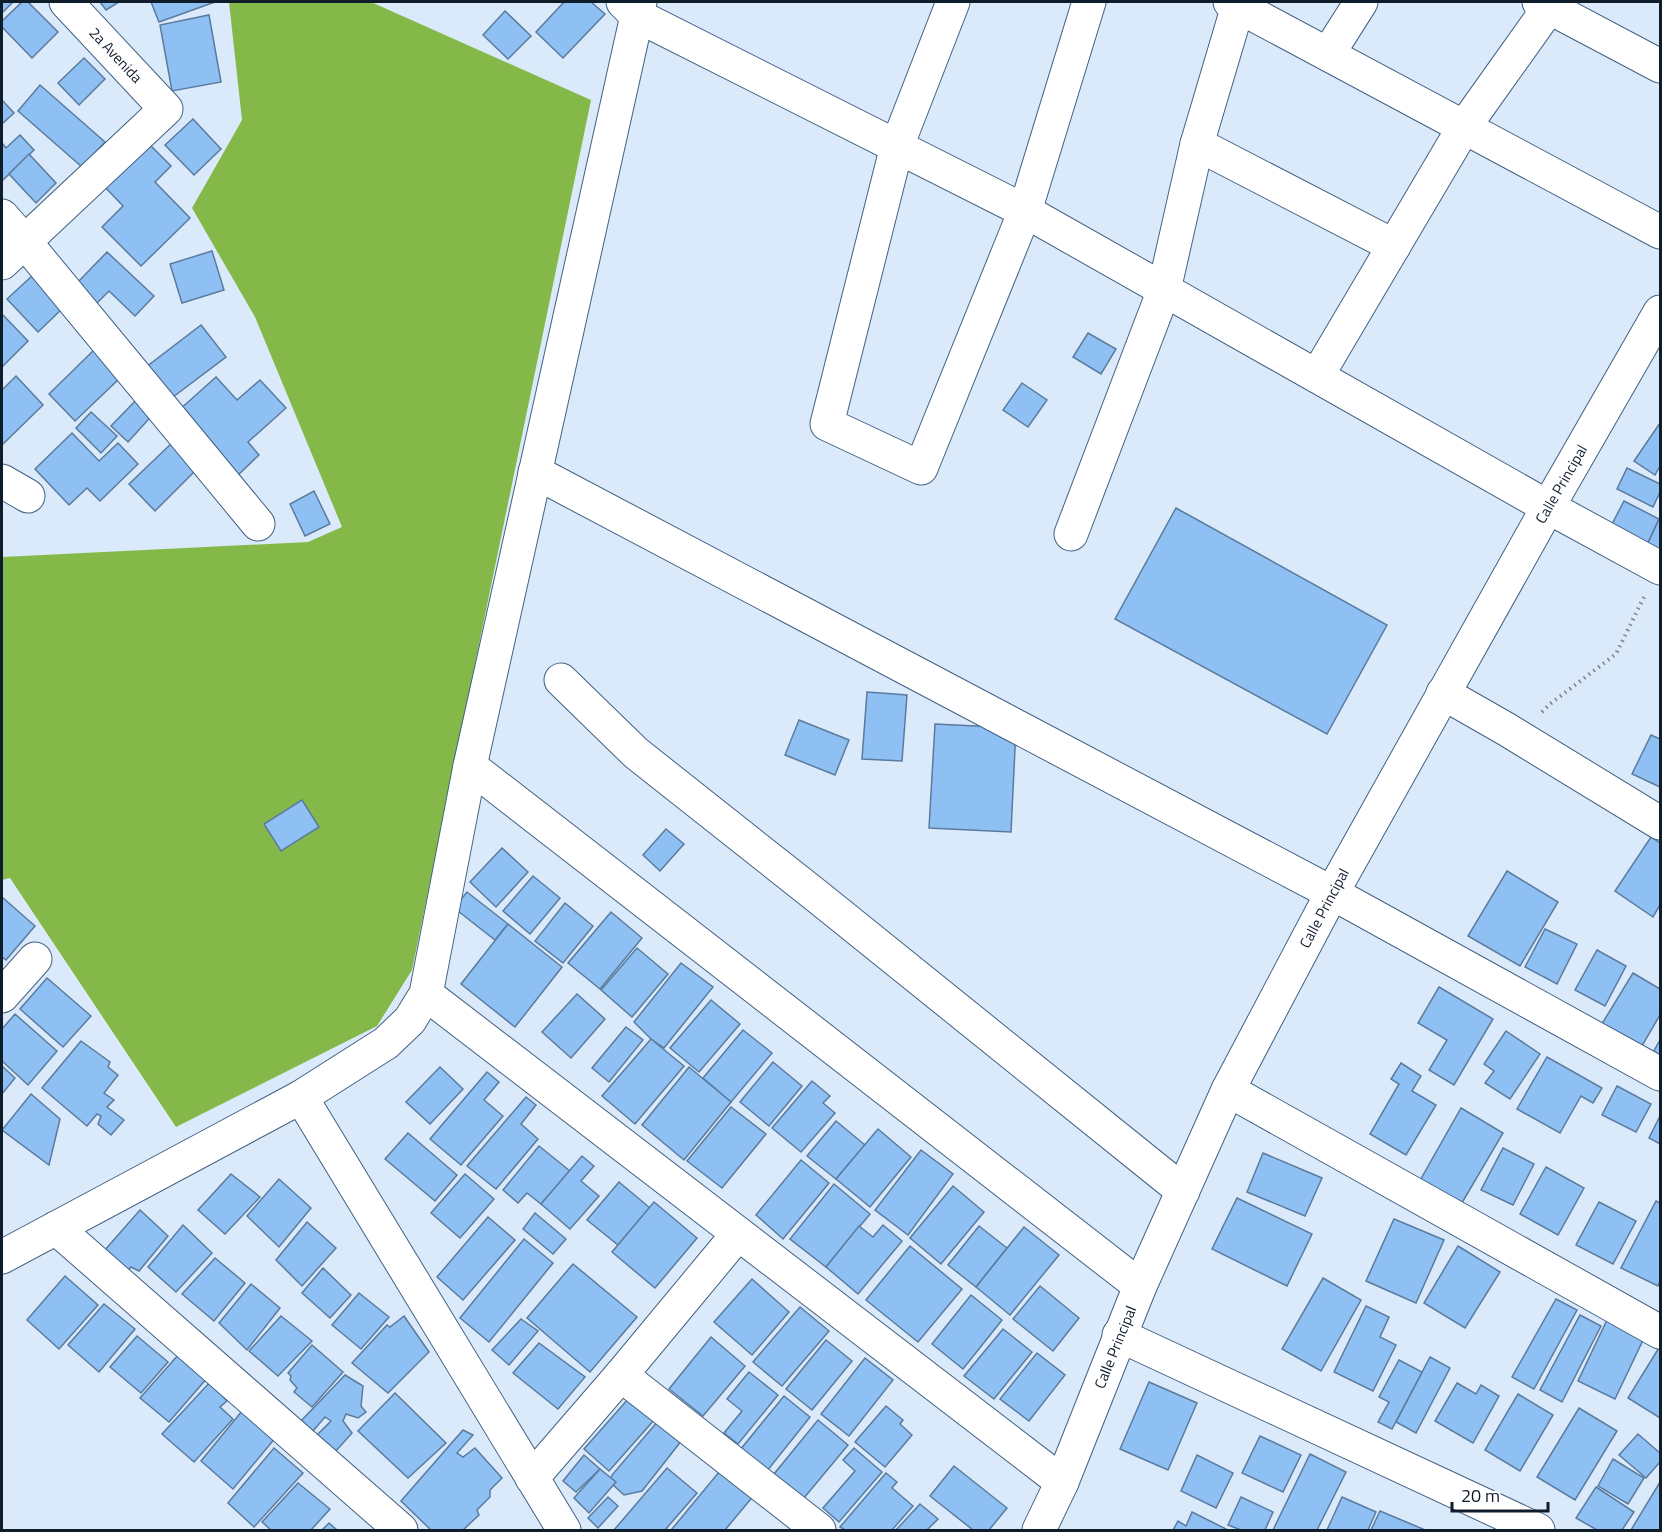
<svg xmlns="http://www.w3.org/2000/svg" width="1662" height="1532" font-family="'Titillium Web',sans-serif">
  <rect width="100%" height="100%" fill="#dbeafa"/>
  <path fill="#84b94a" d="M229,2H371L591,100L412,970L377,1026L176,1127L10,878L2,880V557L308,542L342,527L255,317L192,208L242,120Z"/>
  <g fill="#8fc0f4" stroke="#5a7b9e" stroke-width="1.5">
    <path d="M2,2H13L2,13Z"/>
    <path d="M22,2H28L58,32L32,58L2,27V21Z"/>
    <path d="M100,2H119L106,10Z"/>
    <path d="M151,2H215L159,22Z"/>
    <path d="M564,2H591L605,14L563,58L536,32Z"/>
    <path d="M505,11L531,36L508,59L483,35Z"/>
    <path d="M209,15L221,82L172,91L160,25Z"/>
    <path d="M84,58L105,79L79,105L58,83Z"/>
    <path d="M40,85L105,142L82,167L18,111Z"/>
    <path d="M2,100L14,113L2,124Z"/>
    <path d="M193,119L221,149L194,175L165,145Z"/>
    <path d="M20,135L34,150L2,181V143L6,148Z"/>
    <path d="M149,144L171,166L155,182L190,218L141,266L102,227L123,206L105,187Z"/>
    <path d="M29,154L56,183L36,203L9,174Z"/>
    <path d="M212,251L224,290L182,303L170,264Z"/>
    <path d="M107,252L154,296L135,316L109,291L97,303L77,283Z"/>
    <path d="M33,275L63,308L38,332L7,299Z"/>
    <path d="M2,314L28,341L2,367Z"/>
    <path d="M201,325L226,357L169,400L145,368Z"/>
    <path d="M1088,333L1116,349L1101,374L1073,357Z"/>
    <path d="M94,350L120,378L75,421L49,394Z"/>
    <path d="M16,376L43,405L2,445V390Z"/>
    <path d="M216,377L237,400L260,380L286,408L248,442L259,455L236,477L178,411Z"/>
    <path d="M1022,383L1047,400L1028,427L1003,410Z"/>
    <path d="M140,396L156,411L128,442L111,426Z"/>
    <path d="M91,412L117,436L101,453L76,428Z"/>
    <path d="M1660,423V466L1655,475L1634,461Z"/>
    <path d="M72,433L99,461L118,443L138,464L100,501L87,488L69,505L35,469Z"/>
    <path d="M174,441L199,467L155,511L129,484Z"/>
    <path d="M1627,468L1660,484V492L1653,507L1617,489Z"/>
    <path d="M314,491L330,524L305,536L290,504Z"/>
    <path d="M1624,501L1659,519L1648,543L1611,526Z"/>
    <path d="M1176,508L1387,625L1327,734L1115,619Z"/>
    <path d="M1660,517V550L1648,543Z"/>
    <path d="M867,692L907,695L902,761L862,759Z"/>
    <path d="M799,720L849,740L835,775L785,755Z"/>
    <path d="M935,724L1016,728L1011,832L929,828Z"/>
    <path d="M1651,735L1660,739V787L1632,774Z"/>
    <path d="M302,800L319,827L281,851L264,824Z"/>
    <path d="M666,829L684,844L660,871L643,855Z"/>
    <path d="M1651,837L1660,843V905L1653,917L1615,891Z"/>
    <path d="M502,848L528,872L496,907L470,882Z"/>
    <path d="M1507,871L1558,902L1520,966L1468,936Z"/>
    <path d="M533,876L560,898L530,934L503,911Z"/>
    <path d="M467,892L508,924L495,940L454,908Z"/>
    <path d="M2,897L35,926L6,960L2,957Z"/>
    <path d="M565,903L593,926L563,963L535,941Z"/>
    <path d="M611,912L642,938L600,989L568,963Z"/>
    <path d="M508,924L562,967L515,1027L461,984Z"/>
    <path d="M1545,929L1577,944L1557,984L1525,967Z"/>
    <path d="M637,948L668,974L632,1017L601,990Z"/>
    <path d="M1597,950L1626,966L1605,1006L1575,990Z"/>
    <path d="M681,963L713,987L664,1048L651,1039L634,1022Z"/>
    <path d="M1633,973L1660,989V1015L1639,1051L1600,1027Z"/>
    <path d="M47,978L91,1016L63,1047L20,1009Z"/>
    <path d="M1439,987L1493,1019L1454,1085L1429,1070L1447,1040L1418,1023Z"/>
    <path d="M577,994L605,1019L571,1058L542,1032Z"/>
    <path d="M711,1000L740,1024L699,1072L670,1048Z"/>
    <path d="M15,1014L57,1051L28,1085L2,1061V1029Z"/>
    <path d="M626,1027L643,1040L609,1082L592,1068Z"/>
    <path d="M743,1030L772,1053L731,1102L703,1078Z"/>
    <path d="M1506,1031L1540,1054L1510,1099L1485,1083L1494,1071L1484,1064Z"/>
    <path d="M651,1039L684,1066L635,1124L602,1096Z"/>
    <path d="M1660,1040V1061L1651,1056Z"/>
    <path d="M81,1041L110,1062L108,1067L118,1075L104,1093L114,1100L107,1107L124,1120L111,1135L98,1124L101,1116L97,1114L87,1126L42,1088Z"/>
    <path d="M1547,1057L1602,1088L1593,1103L1581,1096L1560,1133L1517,1109Z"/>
    <path d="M773,1062L802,1086L769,1126L740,1102Z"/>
    <path d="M1401,1063L1421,1076L1412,1091L1436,1105L1406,1155L1370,1134L1399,1084L1391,1079Z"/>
    <path d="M2,1066L15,1078L2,1094Z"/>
    <path d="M440,1067L463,1089L430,1124L406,1102Z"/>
    <path d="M689,1067L731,1102L684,1160L642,1125Z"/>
    <path d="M487,1072L499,1082L484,1100L503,1116L461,1165L430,1139Z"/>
    <path d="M812,1081L830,1096L823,1103L835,1113L801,1152L772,1128Z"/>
    <path d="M1617,1086L1651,1104L1636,1132L1602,1115Z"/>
    <path d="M31,1094L60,1119L49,1165L2,1130Z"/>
    <path d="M526,1097L536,1105L521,1124L538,1139L496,1189L467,1166Z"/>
    <path d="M731,1107L766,1134L722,1188L687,1161Z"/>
    <path d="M1461,1108L1503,1133L1459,1208L1418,1184Z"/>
    <path d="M1660,1116V1144L1649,1138Z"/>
    <path d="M836,1121L865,1145L836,1179L807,1156Z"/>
    <path d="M878,1129L911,1157L870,1207L836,1179Z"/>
    <path d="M408,1133L457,1175L435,1201L385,1159Z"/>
    <path d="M539,1146L570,1171L541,1204L527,1193L518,1203L503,1190Z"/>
    <path d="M1503,1148L1534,1164L1513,1205L1481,1190Z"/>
    <path d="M921,1150L953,1174L908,1235L875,1210Z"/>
    <path d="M1263,1153L1322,1178L1305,1216L1247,1192Z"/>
    <path d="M582,1156L594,1166L581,1181L599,1196L570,1229L541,1204Z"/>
    <path d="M801,1160L829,1183L783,1239L756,1215Z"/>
    <path d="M1546,1167L1584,1188L1558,1235L1520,1214Z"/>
    <path d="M231,1174L260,1197L225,1234L198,1210Z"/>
    <path d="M465,1174L494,1199L460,1238L431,1213Z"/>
    <path d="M279,1179L311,1208L279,1247L247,1216Z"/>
    <path d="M619,1182L650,1208L618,1245L587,1220Z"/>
    <path d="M834,1184L870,1214L826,1267L790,1239Z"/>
    <path d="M953,1186L984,1212L941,1264L910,1238Z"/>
    <path d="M1237,1198L1312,1234L1287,1286L1212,1249Z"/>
    <path d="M1656,1201L1660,1203V1281L1658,1286L1621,1268Z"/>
    <path d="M654,1202L697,1238L655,1288L612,1252Z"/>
    <path d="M1599,1202L1636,1221L1613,1264L1576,1245Z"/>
    <path d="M140,1210L168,1236L139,1271L131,1267L126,1273L104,1251Z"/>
    <path d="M535,1213L566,1239L553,1254L523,1229Z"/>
    <path d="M488,1217L515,1240L463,1300L437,1277Z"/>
    <path d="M1394,1219L1444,1240L1416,1303L1366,1281Z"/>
    <path d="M307,1222L336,1248L302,1286L276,1260Z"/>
    <path d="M183,1225L212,1253L176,1292L148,1267Z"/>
    <path d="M883,1225L902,1241L858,1294L826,1267L859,1226L873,1237Z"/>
    <path d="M979,1226L1007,1248L976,1287L948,1265Z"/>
    <path d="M1024,1227L1059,1255L1010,1315L976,1287Z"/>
    <path d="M524,1239L553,1263L489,1342L460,1318Z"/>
    <path d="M910,1246L962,1289L918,1342L866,1300Z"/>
    <path d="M1458,1246L1500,1272L1465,1328L1424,1303Z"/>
    <path d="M215,1258L245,1283L214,1321L182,1294Z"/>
    <path d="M573,1264L637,1317L590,1372L527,1318Z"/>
    <path d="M323,1268L351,1295L330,1318L302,1293Z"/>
    <path d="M65,1276L98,1305L59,1349L27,1320Z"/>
    <path d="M1323,1278L1361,1300L1321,1371L1282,1349Z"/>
    <path d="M752,1279L789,1312L752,1355L714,1322Z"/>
    <path d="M251,1284L280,1308L247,1350L219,1323Z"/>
    <path d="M1040,1286L1079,1318L1053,1351L1013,1319Z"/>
    <path d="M359,1293L389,1317L361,1349L332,1325Z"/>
    <path d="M971,1295L1002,1320L963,1369L932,1344Z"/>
    <path d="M1556,1299L1577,1310L1534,1389L1512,1377Z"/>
    <path d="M104,1304L135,1329L99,1372L68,1345Z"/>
    <path d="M1366,1306L1389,1317L1380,1337L1396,1345L1373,1391L1334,1372Z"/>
    <path d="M800,1307L829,1331L782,1386L753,1362Z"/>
    <path d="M1580,1315L1601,1326L1562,1402L1540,1390Z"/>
    <path d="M281,1316L312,1341L278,1376L249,1351Z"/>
    <path d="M404,1316L429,1352L388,1393L352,1363L387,1325L390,1327Z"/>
    <path d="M521,1319L538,1331L509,1365L492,1350Z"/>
    <path d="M1607,1320L1644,1338L1615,1399L1578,1381Z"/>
    <path d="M1003,1329L1032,1352L994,1399L964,1376Z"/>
    <path d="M137,1336L168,1362L141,1393L110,1367Z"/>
    <path d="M711,1337L745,1366L703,1416L669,1389Z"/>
    <path d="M826,1340L852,1361L812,1410L786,1389Z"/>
    <path d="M539,1343L585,1377L558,1409L513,1373Z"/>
    <path d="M312,1345L343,1372L312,1407L294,1392L297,1388L290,1380L291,1376L288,1373Z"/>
    <path d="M1660,1346V1418L1628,1398Z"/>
    <path d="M1037,1353L1065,1375L1029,1421L1000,1399Z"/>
    <path d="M179,1354L208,1377L169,1422L140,1398Z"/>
    <path d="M1430,1357L1450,1368L1416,1433L1396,1422Z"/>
    <path d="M865,1358L893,1380L849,1436L821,1414Z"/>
    <path d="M1399,1360L1422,1372L1392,1429L1378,1422L1389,1402L1379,1397Z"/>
    <path d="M749,1372L778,1395L738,1444L724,1433L742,1411L727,1399Z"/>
    <path d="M345,1375L363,1386L361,1406L366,1412L358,1418L346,1414L343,1421L352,1433L335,1452L316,1436L331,1421L325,1417L313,1431L301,1421Z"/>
    <path d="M210,1382L227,1401L220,1407L233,1419L194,1462L162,1434Z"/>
    <path d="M1149,1382L1197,1403L1168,1470L1120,1449Z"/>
    <path d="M1457,1383L1476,1394L1481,1385L1499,1396L1473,1443L1435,1421Z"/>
    <path d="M395,1393L446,1443L408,1478L358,1431Z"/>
    <path d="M1518,1394L1553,1415L1520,1471L1485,1450Z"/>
    <path d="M784,1396L810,1417L767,1471L740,1450Z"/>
    <path d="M629,1398L655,1419L609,1471L584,1449Z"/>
    <path d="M886,1406L903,1420L900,1424L912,1435L885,1467L855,1442Z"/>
    <path d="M1579,1408L1617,1431L1575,1500L1537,1477Z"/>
    <path d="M242,1411L276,1437L233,1489L201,1461Z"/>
    <path d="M818,1420L848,1445L804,1498L774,1474Z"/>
    <path d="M658,1421L682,1440L642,1491L624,1495L610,1482L612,1475Z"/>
    <path d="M463,1430L473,1435L457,1453L463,1457L475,1448L502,1478L490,1490V1497L477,1510L479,1515L463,1530H431L401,1501Z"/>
    <path d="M1638,1434L1660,1453V1462L1646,1478L1619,1455Z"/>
    <path d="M1260,1436L1301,1455L1283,1492L1242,1473Z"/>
    <path d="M274,1448L303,1473L254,1527L228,1503Z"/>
    <path d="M854,1448L882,1472L839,1522L823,1508L855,1471L843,1460Z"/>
    <path d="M1310,1454L1346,1472L1317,1530H1273Z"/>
    <path d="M584,1455L600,1469L576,1492L563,1481Z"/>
    <path d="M1197,1455L1233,1473L1216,1508L1181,1491Z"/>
    <path d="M1613,1459L1644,1478L1628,1504L1598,1486Z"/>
    <path d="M724,1466L755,1494L725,1530H673L672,1529Z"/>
    <path d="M954,1466L1007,1508L989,1530H973L930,1496Z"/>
    <path d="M667,1468L697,1493L665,1530H614Z"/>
    <path d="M600,1469L616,1482L589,1513L574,1498Z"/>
    <path d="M886,1473L897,1482L892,1488L913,1506L892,1530H845L840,1527Z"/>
    <path d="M1660,1482V1530H1631Z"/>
    <path d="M298,1483L330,1509L311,1530H271L262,1522Z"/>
    <path d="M1596,1487L1634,1512L1622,1530H1597L1576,1518Z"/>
    <path d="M608,1497L618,1506L598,1528L588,1518Z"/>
    <path d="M1241,1497L1273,1512L1265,1530H1241L1228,1525Z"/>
    <path d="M1342,1497L1376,1512L1368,1530H1327Z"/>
    <path d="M920,1504L938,1519L927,1530H896Z"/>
    <path d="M1380,1511L1423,1529L1422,1530H1371Z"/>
    <path d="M1192,1512L1228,1530H1173L1178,1521L1186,1526Z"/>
    <path d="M329,1523L337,1530H322Z"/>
  </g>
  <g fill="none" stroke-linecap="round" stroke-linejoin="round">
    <defs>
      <g id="minor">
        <path d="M623,2L636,15L1025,211L1548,507L1660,568"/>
        <path d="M953,2L897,146L827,424L921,468L1025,211L1089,2"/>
        <path d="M1230,2L1660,232"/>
        <path d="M1539,2L1660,66"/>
        <path d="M1328,54L1361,2"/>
        <path d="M1197,144L1394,246"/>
        <path d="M2,216L25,242L258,524"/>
        <path d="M2,263L166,109L66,2"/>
        <path d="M1317,376L1464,127L1553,2"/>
        <path d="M535,472L1332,893L1660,1074"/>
        <path d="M2,481L28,496"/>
        <path d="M1071,534L1164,290L1197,144L1238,6"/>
        <path d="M561,680L636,753L818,897L1183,1191"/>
        <path d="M1443,693L1506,729L1660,823"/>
        <path d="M470,766L1140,1286"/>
        <path d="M426,994L1062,1482"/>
        <path d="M2,996L35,959"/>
        <path d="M1228,1090L1660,1332"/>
        <path d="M301,1097L564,1530"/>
        <path d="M56,1228L401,1530"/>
        <path d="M2,1257L301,1097L386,1043L410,1020L426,994L470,766L640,2"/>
        <path d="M1119,1335L1538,1530"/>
        <path d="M621,1375L819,1530"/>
        <path d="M532,1478L621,1375L738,1234"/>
        <path d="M1039,1530L1062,1482L1140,1286L1228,1090L1332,893L1548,507L1660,312"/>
      </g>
    </defs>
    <use href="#minor" stroke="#426183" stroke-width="35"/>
    <path stroke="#758392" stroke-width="4" stroke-dasharray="1.5 4.5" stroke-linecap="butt" d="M1542,712L1550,704L1616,654L1644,597"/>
    <use href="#minor" stroke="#fff" stroke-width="33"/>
  </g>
  <g text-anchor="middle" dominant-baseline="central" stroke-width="4.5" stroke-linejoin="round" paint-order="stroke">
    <g font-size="15" fill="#0f1c2a" stroke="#fff">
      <text transform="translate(116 55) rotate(47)">2a Avenida</text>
      <text transform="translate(1561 484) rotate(-60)">Calle Principal</text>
      <text transform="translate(1324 908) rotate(-62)">Calle Principal</text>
      <text transform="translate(1115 1347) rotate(-68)">Calle Principal</text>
    </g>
  </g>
  <rect width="1662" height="1532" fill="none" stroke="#0f1c2a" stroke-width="6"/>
  <path d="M1452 1502v9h96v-9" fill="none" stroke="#0f1c2a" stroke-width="3"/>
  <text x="1461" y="1502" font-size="18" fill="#0f1c2a" stroke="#ffffff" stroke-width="4.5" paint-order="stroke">20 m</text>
</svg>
